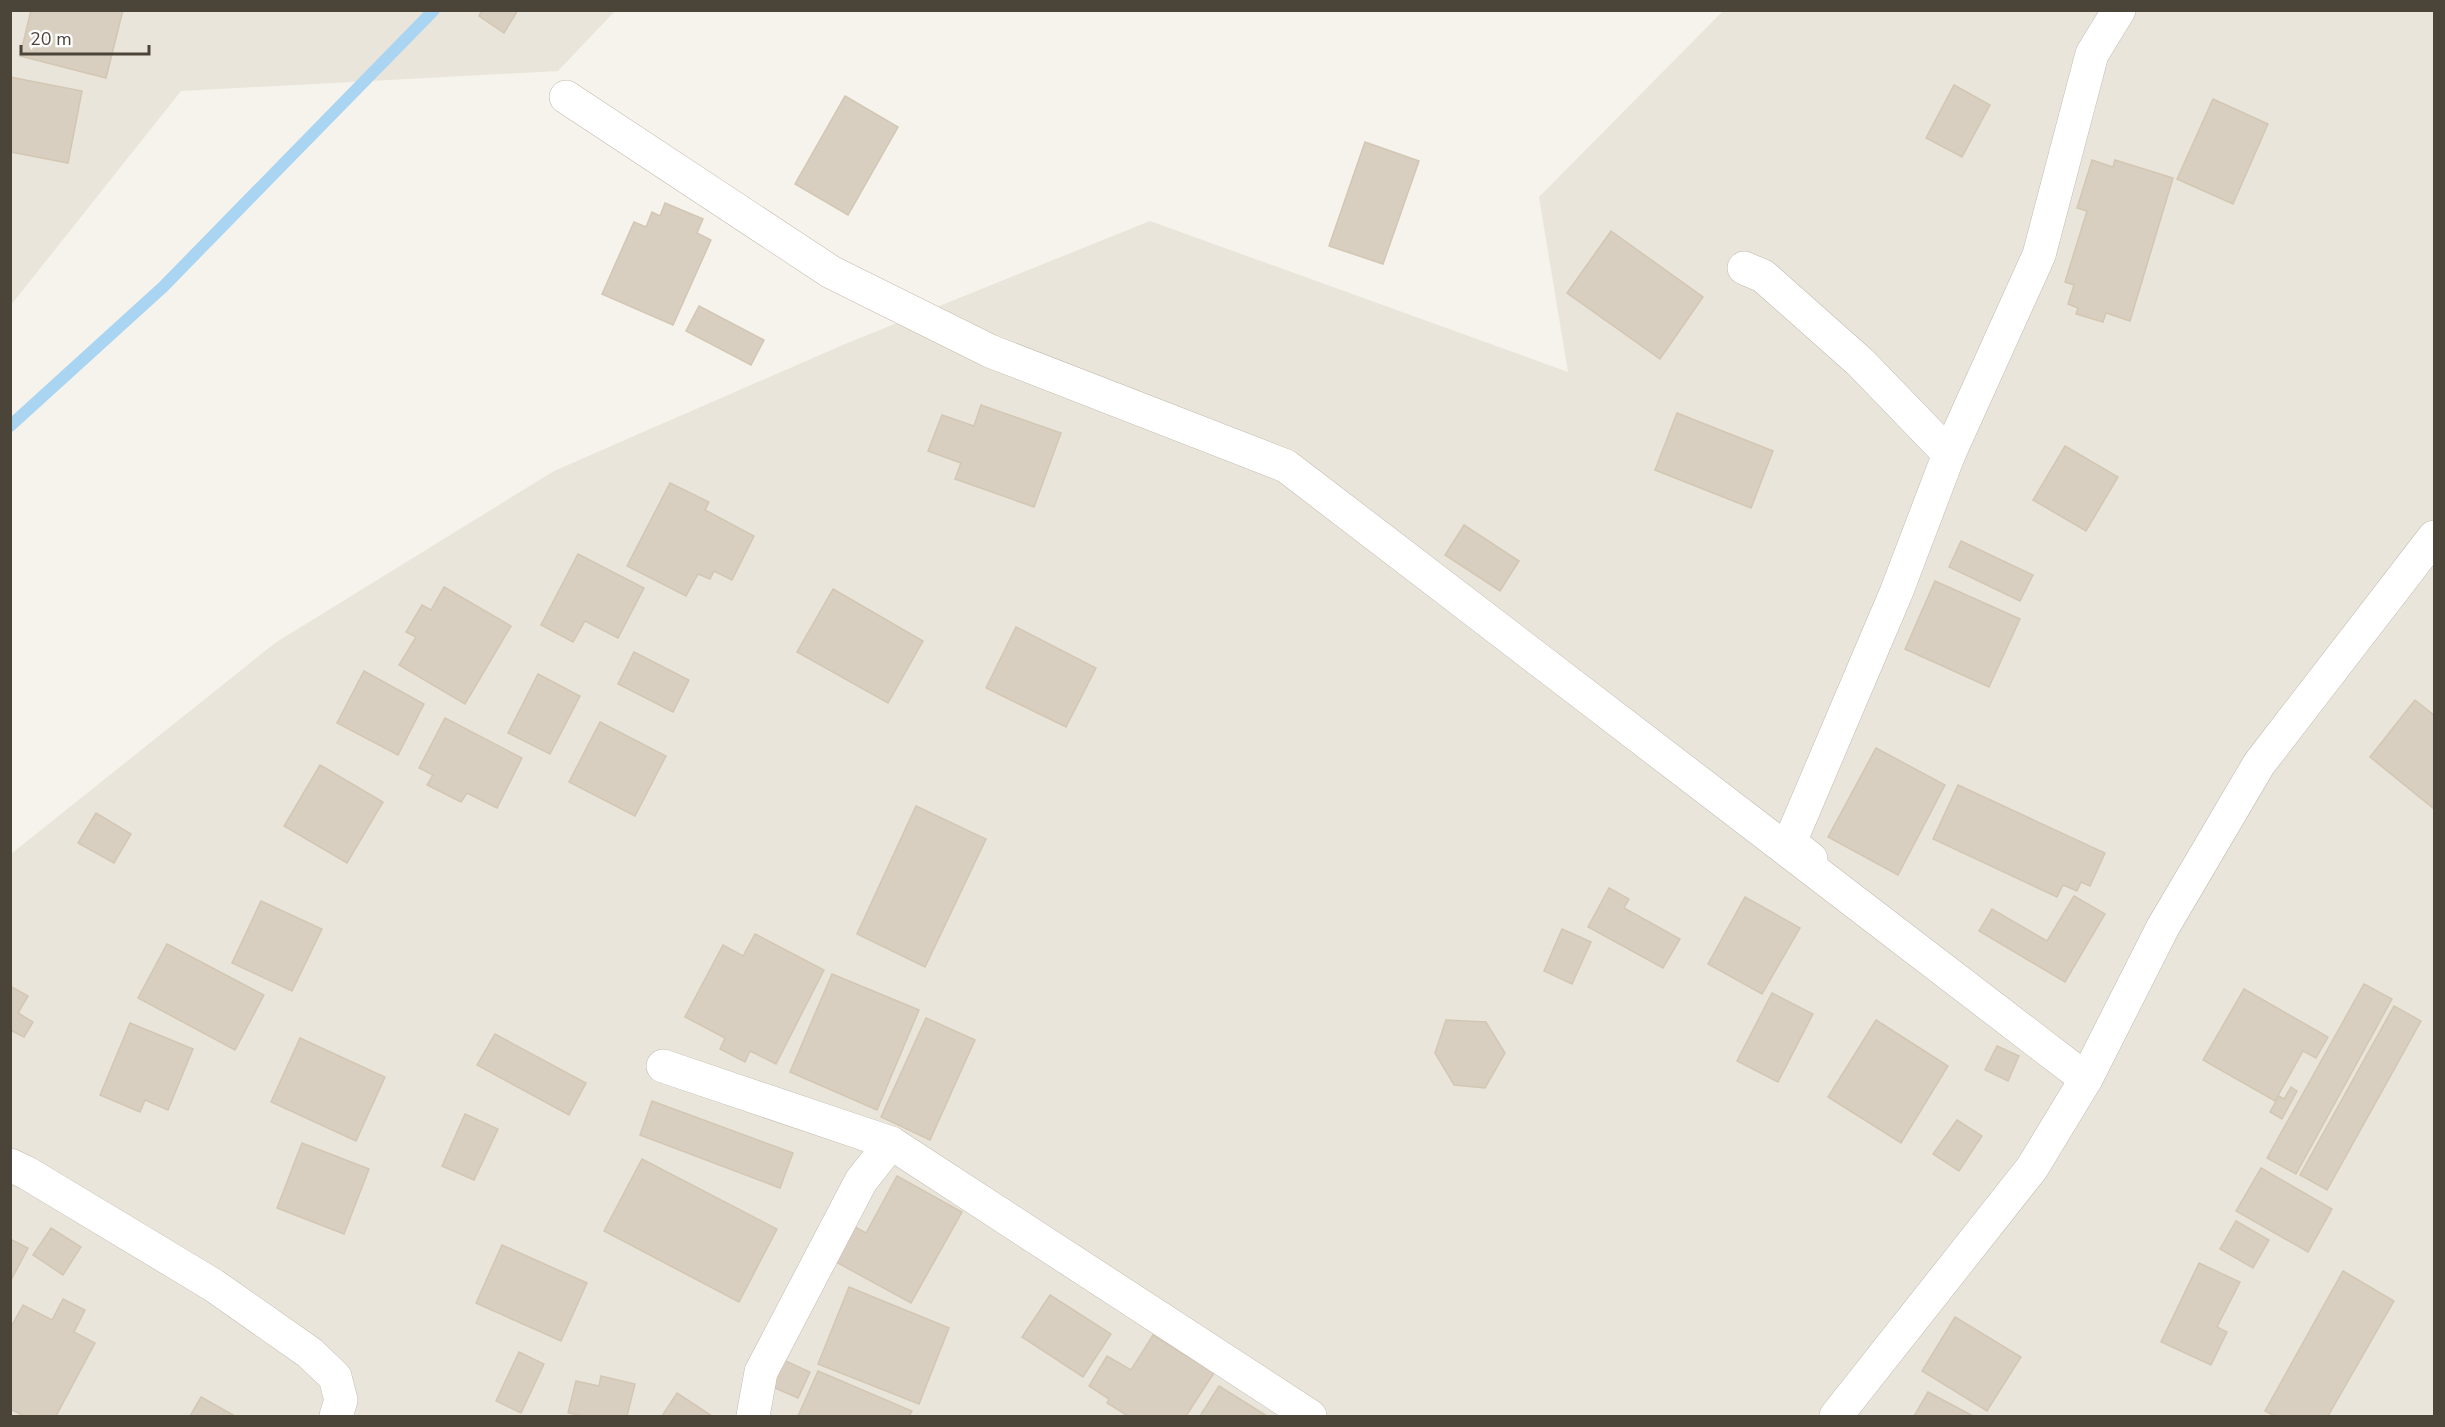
<svg xmlns="http://www.w3.org/2000/svg" width="2445" height="1427" font-family="'Nunito Sans',sans-serif">
  <rect width="100%" height="100%" fill="#f6f3ec"/>
  <g fill="#eae5da">
    <path d="M11,11H615L558,71L181,91L11,305Z"/>
    <path d="M1723,11H2434V1416H11V854L275,643L554,471L845,344L1150,221L1568,372L1539,197Z"/>
  </g>
  <g fill="none" stroke-linecap="round" stroke-linejoin="round">
    <path stroke="#a9d4f2" stroke-width="12" d="M10,426L163,287L434,10"/>
  </g>
  <g fill="#d8cfc1" stroke="#d3c7b4" stroke-width="1.5">
    <path d="M31,10H123L106,78L20,56Z"/>
    <path d="M482,10H518L504,33L479,16Z"/>
    <path d="M10,77L82,91L68,163L10,152Z"/>
    <path d="M1954,85L1990,105L1962,157L1926,138Z"/>
    <path d="M845,96L898,127L848,215L795,184Z"/>
    <path d="M2213,99L2268,124L2233,204L2177,179Z"/>
    <path d="M1365,142L1419,161L1383,264L1329,246Z"/>
    <path d="M2092,160L2113,167L2115,160L2173,178L2130,321L2106,313L2103,322L2076,314L2078,308L2068,304L2074,285L2065,282L2087,211L2077,208Z"/>
    <path d="M665,203L703,219L697,233L711,240L673,325L602,294L634,222L646,227L652,212L660,216Z"/>
    <path d="M1611,231L1703,297L1660,359L1567,293Z"/>
    <path d="M699,306L764,340L751,365L686,331Z"/>
    <path d="M981,405L1061,433L1034,507L955,479L961,463L928,451L942,415L974,426Z"/>
    <path d="M1677,413L1773,451L1751,508L1655,470Z"/>
    <path d="M2065,446L2118,477L2086,531L2033,500Z"/>
    <path d="M670,483L709,502L705,510L754,536L732,580L714,571L710,579L698,574L686,596L627,566Z"/>
    <path d="M1464,525L1519,561L1500,591L1445,555Z"/>
    <path d="M1961,541L2033,575L2020,601L1949,567Z"/>
    <path d="M578,554L644,588L618,638L585,621L573,642L541,625Z"/>
    <path d="M1935,581L2020,619L1989,687L1905,649Z"/>
    <path d="M444,587L511,626L465,704L399,665L416,637L406,632L422,605L431,610Z"/>
    <path d="M833,589L923,641L888,703L797,652Z"/>
    <path d="M1016,627L1096,668L1066,727L986,688Z"/>
    <path d="M634,652L689,680L673,712L618,684Z"/>
    <path d="M364,671L424,704L398,755L337,723Z"/>
    <path d="M538,674L580,696L550,754L508,733Z"/>
    <path d="M2415,700L2434,715V809L2370,757Z"/>
    <path d="M445,718L522,758L497,808L467,793L461,802L427,785L433,775L419,768Z"/>
    <path d="M600,722L666,756L635,816L569,782Z"/>
    <path d="M1876,748L1945,785L1898,875L1828,837Z"/>
    <path d="M320,765L383,802L347,863L284,826Z"/>
    <path d="M1958,785L2105,853L2090,886L2081,882L2077,891L2063,885L2057,897L1933,839Z"/>
    <path d="M916,806L986,839L925,967L857,934Z"/>
    <path d="M96,813L131,834L114,863L78,843Z"/>
    <path d="M1609,888L1629,899L1624,908L1680,939L1663,968L1588,927Z"/>
    <path d="M2074,896L2105,914L2065,982L1979,931L1992,909L2047,941Z"/>
    <path d="M1745,897L1800,928L1762,994L1708,964Z"/>
    <path d="M261,901L322,929L292,991L232,963Z"/>
    <path d="M1562,929L1591,942L1572,984L1544,971Z"/>
    <path d="M755,934L824,970L776,1064L750,1051L745,1062L720,1049L725,1038L685,1017L723,945L743,956Z"/>
    <path d="M167,944L264,995L235,1050L138,998Z"/>
    <path d="M832,974L919,1010L877,1110L790,1072Z"/>
    <path d="M2364,984L2392,999L2296,1174L2267,1158Z"/>
    <path d="M10,986L28,996L18,1013L33,1022L24,1037L10,1030Z"/>
    <path d="M2244,989L2328,1037L2316,1058L2303,1051L2275,1101L2203,1060Z"/>
    <path d="M1772,993L1813,1014L1778,1082L1737,1061Z"/>
    <path d="M2394,1006L2421,1021L2327,1190L2300,1175Z"/>
    <path d="M926,1018L975,1040L930,1140L881,1117Z"/>
    <path d="M1446,1020L1486,1022L1505,1053L1485,1088L1454,1085L1435,1053Z"/>
    <path d="M1876,1020L1948,1066L1901,1143L1828,1097Z"/>
    <path d="M130,1023L193,1049L168,1110L145,1100L140,1112L100,1095Z"/>
    <path d="M495,1034L586,1083L569,1115L477,1065Z"/>
    <path d="M300,1038L385,1077L356,1141L271,1102Z"/>
    <path d="M1997,1046L2019,1056L2008,1081L1985,1070Z"/>
    <path d="M2291,1087L2297,1091L2282,1119L2270,1112L2279,1096L2284,1099Z"/>
    <path d="M652,1101L793,1153L780,1188L640,1135Z"/>
    <path d="M465,1114L498,1129L474,1180L442,1166Z"/>
    <path d="M1957,1120L1982,1136L1959,1171L1933,1154Z"/>
    <path d="M302,1143L369,1169L344,1234L277,1208Z"/>
    <path d="M642,1159L777,1229L739,1302L604,1231Z"/>
    <path d="M2261,1168L2332,1209L2308,1252L2236,1211Z"/>
    <path d="M897,1176L962,1212L911,1303L836,1262L855,1227L866,1233Z"/>
    <path d="M2236,1221L2269,1240L2253,1268L2220,1249Z"/>
    <path d="M51,1228L81,1247L63,1275L33,1255Z"/>
    <path d="M10,1239L28,1248L10,1282Z"/>
    <path d="M502,1245L587,1283L561,1341L476,1303Z"/>
    <path d="M2199,1263L2240,1282L2217,1327L2227,1332L2211,1365L2161,1342Z"/>
    <path d="M2343,1271L2394,1301L2328,1416H2275L2265,1411Z"/>
    <path d="M849,1287L949,1328L919,1404L818,1364Z"/>
    <path d="M1050,1295L1111,1334L1083,1377L1022,1337Z"/>
    <path d="M63,1299L85,1310L74,1332L95,1343L56,1416H24L10,1409V1329L23,1305L52,1320Z"/>
    <path d="M1955,1317L2021,1357L1987,1411L1922,1371Z"/>
    <path d="M1153,1335L1214,1373L1186,1416H1128L1107,1403L1109,1399L1089,1386L1107,1356L1131,1370Z"/>
    <path d="M519,1352L544,1364L521,1413L496,1401Z"/>
    <path d="M777,1357L810,1372L798,1398L766,1384Z"/>
    <path d="M818,1371L912,1411L909,1416H798Z"/>
    <path d="M601,1376L635,1384L627,1416H584L568,1413L576,1381L599,1386Z"/>
    <path d="M1219,1386L1267,1416H1200Z"/>
    <path d="M1928,1392L1973,1416H1914Z"/>
    <path d="M677,1393L712,1416H662Z"/>
    <path d="M201,1397L235,1416H190Z"/>
  </g>
  <g fill="none" stroke-linecap="round" stroke-linejoin="round">
    <defs>
      <g id="minor">
        <path d="M566,97L831,272L990,351L1286,466L2086,1079"/>
        <path d="M1744,268L1763,276L1860,362L1949,454"/>
        <path d="M1811,859L1790,842L1896,593L1949,454L2039,255L2092,54L2119,10"/>
        <path d="M663,1066L891,1143L1310,1416"/>
        <path d="M10,1165L27,1173L213,1285L310,1353L335,1377L341,1400L336,1416"/>
        <path d="M753,1416L761,1372L861,1181L891,1143"/>
        <path d="M1836,1416L2032,1168L2086,1079L2163,927L2259,764L2434,537"/>
      </g>
    </defs>
    <use href="#minor" stroke="#c2bbae" stroke-width="34"/>
    <use href="#minor" stroke="#fff" stroke-width="33"/>
  </g>
  <rect width="2445" height="1427" fill="none" stroke="#4b4439" stroke-width="24"/>
  <path d="M21 45v9h128v-9" fill="none" stroke="#4b4439" stroke-width="3"/>
  <text x="30" y="45" font-size="18" fill="#4b4439" stroke="#ffffff" stroke-width="4.5" paint-order="stroke">20 m</text>
</svg>
